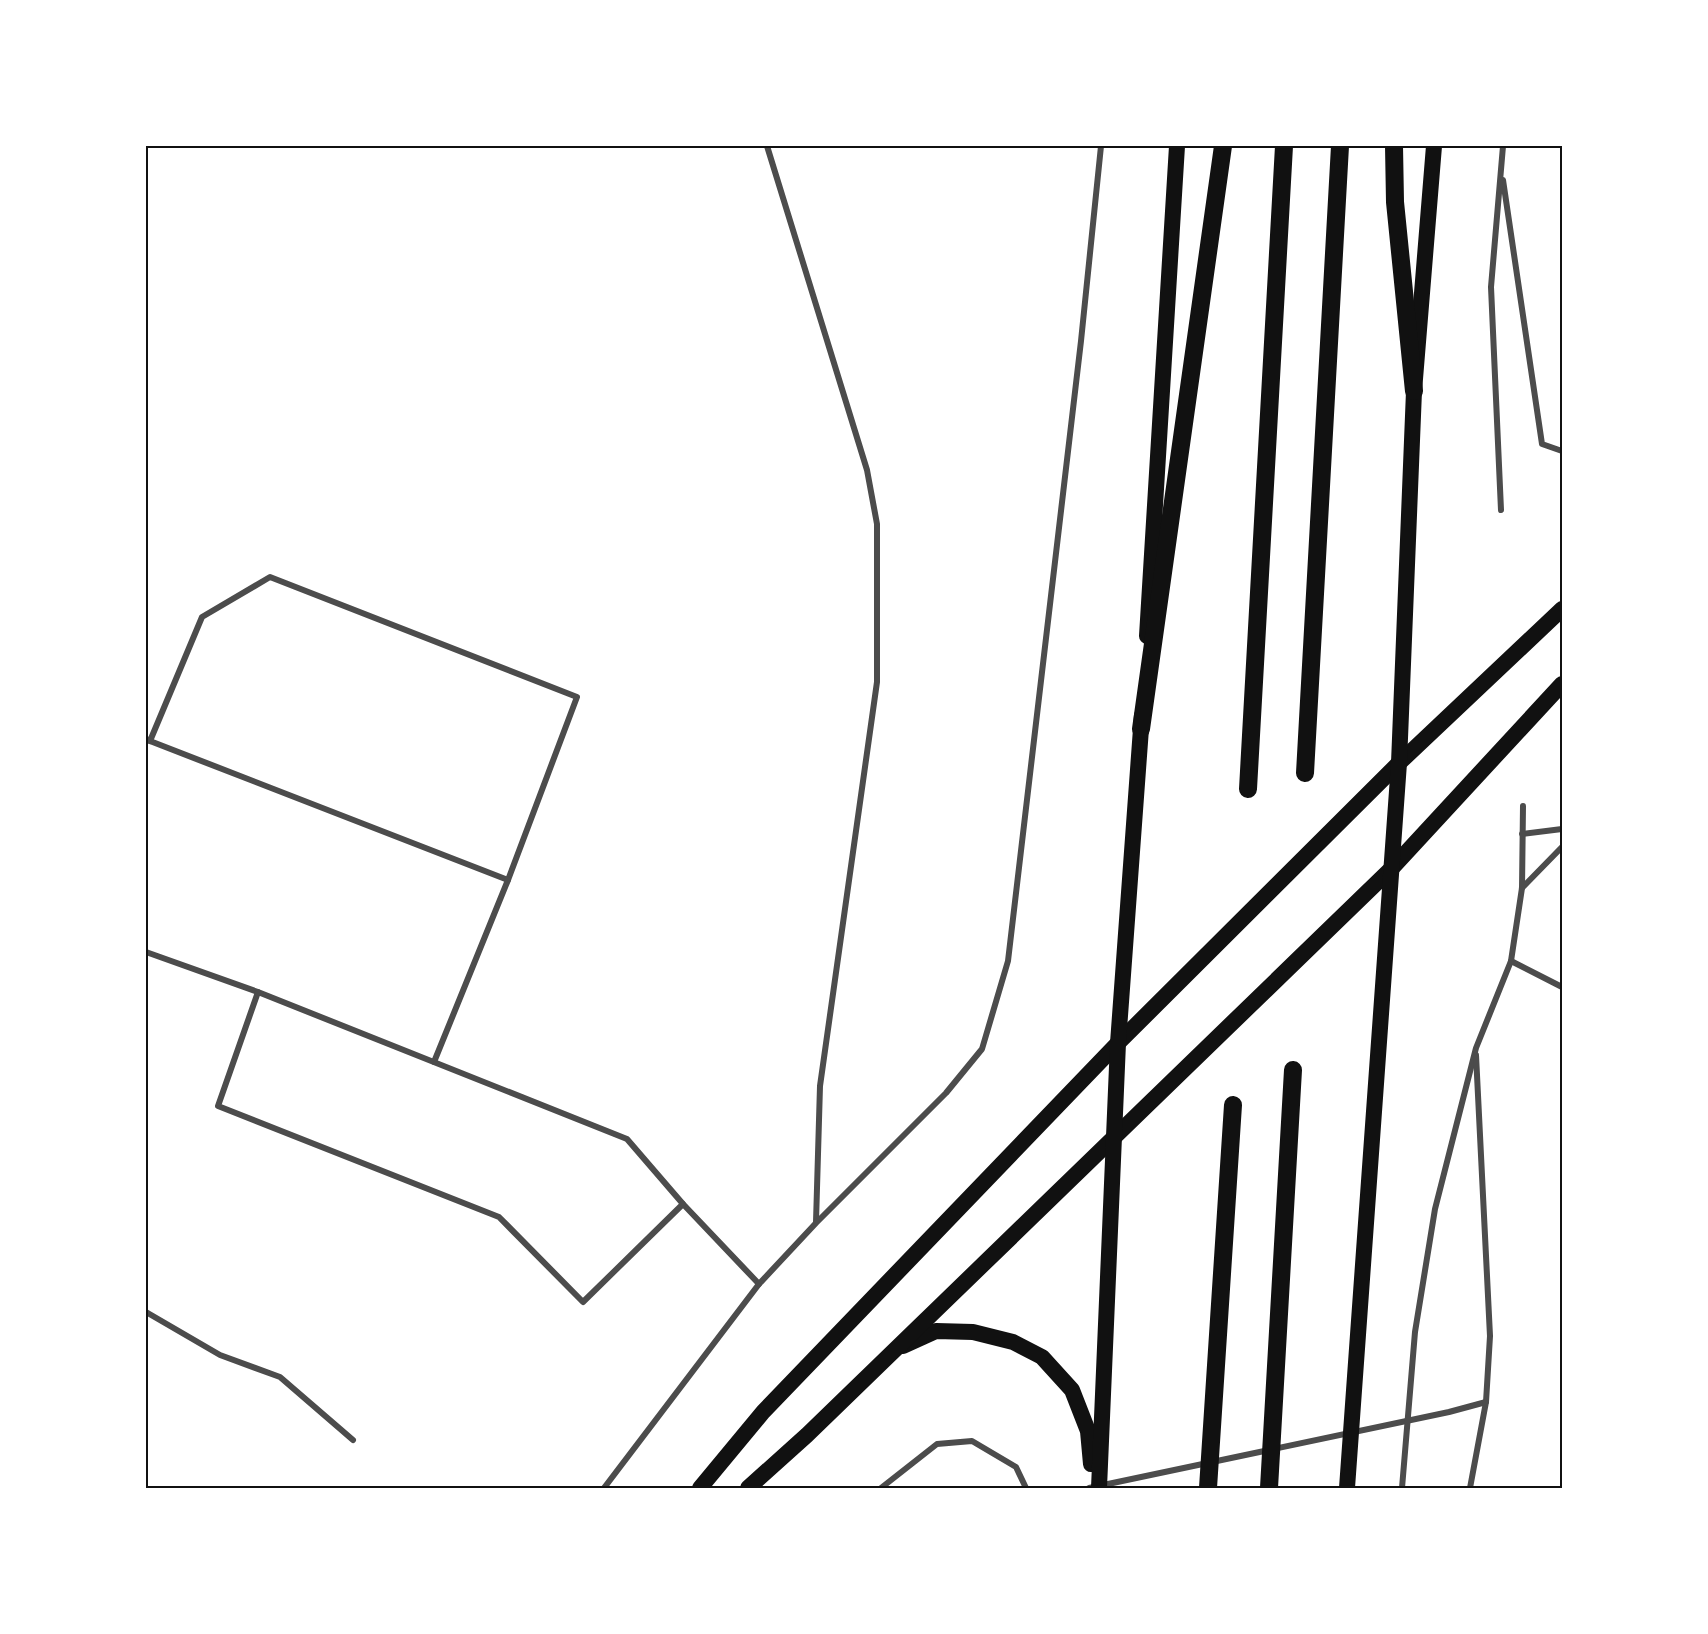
<svg xmlns="http://www.w3.org/2000/svg" width="1708" height="1634" font-family="Rubik,sans-serif">
  <rect width="100%" height="100%" fill="#fff"/>
  <g fill="none" stroke-linecap="round" stroke-linejoin="round">
    <g stroke="#4c4c4c" stroke-width="6">
      <path d="M767,146L867,470L877,524V682L820,1086L816,1222"/>
      <path d="M1503,180L1542,444L1562,451"/>
      <path d="M1501,510L1491,287L1503,146"/>
      <path d="M146,739L150,741L202,617L270,577L577,697L508,880L434,1062"/>
      <path d="M150,741L508,880"/>
      <path d="M1522,834L1562,829"/>
      <path d="M1522,888L1562,847"/>
      <path d="M146,952L258,992L627,1139L683,1204L759,1284"/>
      <path d="M1511,961L1562,987"/>
      <path d="M258,992L218,1106L499,1217L583,1302L683,1204"/>
      <path d="M146,1312L220,1355L280,1377L353,1440"/>
      <path d="M604,1488L759,1284L816,1223L946,1093L982,1049L1008,961L1081,341L1101,146"/>
      <path d="M881,1488L937,1444L972,1441L1016,1467L1026,1488"/>
      <path d="M1089,1488L1449,1412L1486,1402"/>
      <path d="M1402,1488L1415,1332L1435,1209L1476,1048L1511,961L1522,888L1523,806"/>
      <path d="M1470,1488L1486,1402L1490,1336L1476,1055"/>
    </g>
    <g stroke="#111" stroke-width="16">
      <path d="M1147,636L1177,146"/>
      <path d="M903,1346L936,1331L973,1332L1013,1342L1042,1357L1072,1390L1088,1431L1091,1464"/>
      <path d="M700,1488L763,1412L1118,1043L1399,763L1562,609"/>
      <path d="M748,1488L807,1435L1392,868L1562,684"/>
      <path d="M1099,1488L1118,1043L1142,715"/>
      <path d="M1347,1488L1399,763L1414,391L1434,146"/>
    </g>
    <g stroke="#111" stroke-width="18">
      <path d="M1394,146L1395,202L1414,391"/>
      <path d="M1141,729L1223,146"/>
      <path d="M1305,773L1340,146"/>
      <path d="M1248,789L1284,146"/>
      <path d="M1208,1488L1233,1105"/>
      <path d="M1269,1488L1293,1070"/>
    </g>
  </g>
  <rect width="1708" height="1634" fill="none" stroke="#ffffff" stroke-width="294"/>
  <rect x="147" y="147" width="1414" height="1340" fill="none" stroke="#111" stroke-width="2"/>
</svg>
